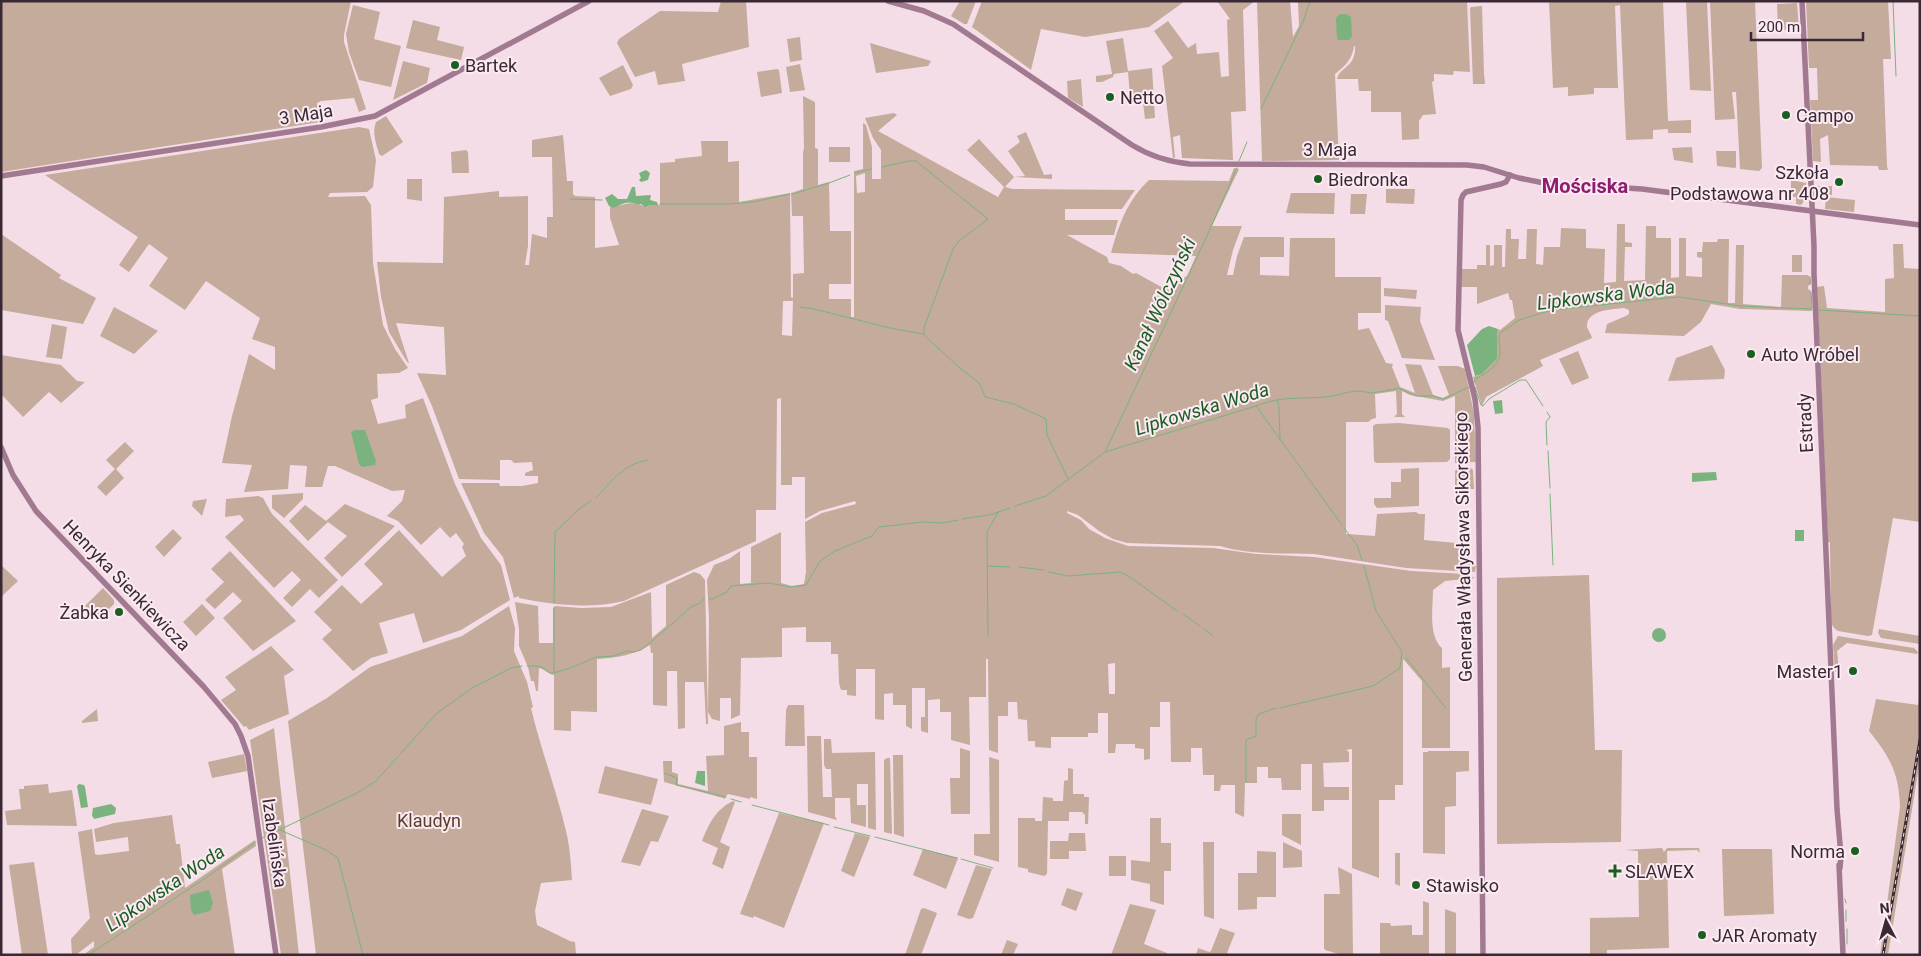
<svg xmlns="http://www.w3.org/2000/svg" width="1921" height="956" font-family="Roboto,sans-serif">
  <rect width="100%" height="100%" fill="#f4dde7"/>
  <g fill="#c4ab9c" fill-rule="evenodd">
    <path d="M1,1H351L344,35V42L366,109L359,112L354,98L321,101L317,103L320,122L1,172Z"/>
    <path d="M721,1H746L749,47L682,64L685,81L658,85L655,71L635,77L617,43L619,39L660,11L718,12Z"/>
    <path d="M960,1H976L967,24H964L951,16Z"/>
    <path d="M982,1H1185L1149,27L1085,37L1041,29L1031,70L972,27Z"/>
    <path d="M1217,1H1255L1243,10L1246,111L1231,112L1233,160L1182,158L1180,135L1173,137L1175,158H1173L1162,66L1173,58L1154,31L1168,21L1188,48L1196,43L1197,54L1219,52L1221,77L1229,76L1227,20L1230,19Z"/>
    <path d="M1257,1H1290L1293,37L1299,26L1298,1H1467L1470,72L1454,71L1453,75L1434,74V81L1432,82L1436,114L1423,115L1419,121V139L1402,140L1401,112H1371V91H1359L1358,79H1337C1340,66 1356,68 1355,46H1354C1352,60 1345,66 1335,74L1339,160L1262,161Z"/>
    <path d="M1549,1H1663L1668,121L1691,120V133H1668V129L1653,130V139L1626,140L1620,5L1615,6L1618,88H1594V94L1568,96V87L1553,88Z"/>
    <path d="M1686,1H1707L1711,91L1690,90Z"/>
    <path d="M1710,1H1755L1762,168L1759,171L1740,169L1736,92H1732L1735,119L1715,120Z"/>
    <path d="M1806,1H1888L1891,59H1883L1887,166L1888,170H1879L1878,166L1830,165L1828,135L1820,139L1821,162L1813,161L1810,100H1818L1817,68H1809Z"/>
    <path d="M1797,3L1799,29L1778,30L1777,4Z"/>
    <path d="M353,5L380,12L374,39L401,46L391,87L359,80L349,52L346,34Z"/>
    <path d="M1482,6L1484,74L1485,84H1473L1470,9L1471,7Z"/>
    <path d="M413,20L440,27L437,40L464,47L461,60L406,48Z"/>
    <path d="M800,37L802,60L790,62L787,39Z"/>
    <path d="M1123,38L1128,71L1152,68L1155,118L1145,119L1142,95L1130,96L1128,72L1114,74L1113,77L1102,82H1096V76L1112,74L1106,41Z"/>
    <path d="M870,43L931,61L928,66L876,73Z"/>
    <path d="M403,61L430,68L427,83L393,100Z"/>
    <path d="M800,64L805,90L790,92L786,67Z"/>
    <path d="M623,65L633,85L631,89L610,96L599,78Z"/>
    <path d="M777,69L779,70L782,93L761,97L757,72Z"/>
    <path d="M1081,79L1083,107L1068,98L1067,81Z"/>
    <path d="M803,96L815,102V148L818,149V185L829,182L830,231H851V284H829V299H851V317H854V171L863,169V123L866,125L872,147V179H881V150L873,138L865,118L894,113L897,115L878,131L998,197L1004,187L967,150L979,139L1014,177L1025,176L1008,151L1020,142L1017,136L1026,132L1044,175L1052,174V179L1014,177L1005,187L1013,189L1135,190L1122,209H1065V220H1118L1114,235H1067L1107,257L1109,263L1121,266L1133,274L1136,273L1165,289L1187,276L1196,256L1111,253C1119,224 1127,201 1149,180L1229,181L1234,168L1239,169L1212,226H1242L1233,250L1227,275H1233L1237,256L1244,237H1284V257H1260V275L1289,276L1290,238H1335V277H1381V313H1358V330L1369,328L1386,363L1393,364L1392,367L1400,387L1415,393L1405,364L1421,365L1433,395L1443,398L1449,395L1438,366H1458L1465,369L1474,414L1476,462L1455,463V396L1443,401L1410,395L1402,391V414L1405,417H1394L1397,414L1396,391L1375,394L1376,418L1372,419L1368,422H1346V534L1375,536L1377,514L1416,512L1419,514H1425L1424,540L1456,543L1472,566H1476L1475,572L1406,568L1314,554C1283,553 1250,555 1220,546L1127,543L1113,539L1099,531L1078,515L1067,511V513L1081,520L1089,529L1105,538L1128,546L1213,548L1256,554L1314,557L1411,571L1465,574L1475,578L1445,581L1433,590C1433,607 1428,636 1442,648V668L1450,667V748H1422V681L1403,659V785H1395V800H1379V878L1352,868V749L1346,750L1349,752V762L1323,763L1324,787H1349V800H1324V811H1312V764H1301V790H1282L1281,778H1268V767H1257V783H1245L1244,817L1235,813V785H1221L1220,791H1214V775H1203L1202,748H1191V762H1171L1170,702H1160V727H1150V759L1144,760V749L1135,748V744H1116L1115,753H1108V713H1098V733H1088V737H1051V748L1035,747V741H1028L1027,720L1018,719L1017,702H1008V716H998V753L989,750L988,659H986V697H969L970,745L951,740V712H940V699L928,700V733L921,731V717H925V688H912V729L906,726V705H893V693L884,694V720L875,719V669H856V696L847,695V690H841L839,683L838,654H831V642H806V627L782,628V657L741,658L740,715L731,719V698H720V721L712,719L708,712L709,619L707,580L714,565L729,559L740,551V584L751,583V547L781,532V583L792,586L804,584L806,572L805,522L822,513L856,504L855,501L820,511L805,519V477H792V485H781V398L777,399L776,510H756V541L624,601C590,609 553,605 519,598V596L514,598L503,557L484,533L461,483H499L500,486H522L538,483V476H525V473L533,470L532,462L514,463L511,460H500V480L459,479L432,406L417,373L446,375L444,327L396,323L409,363L407,362L389,332L381,297L377,262L443,263L444,197L499,191V197L528,196V246L525,265H529L532,234L547,238V217H553L552,157H532V140L563,135L567,181H573V194L575,196L595,197V248L619,245L610,218V207C625,205 632,199 647,208L649,204L660,205V163L675,162V159L702,156L701,141H728V162L739,161V202L790,193L791,297L793,298V274L804,273L803,216H792L791,193L803,189V152L804,149ZM865,173V192L857,193L856,176ZM783,301H793L792,336L782,335ZM1115,663V694H1109L1108,664Z"/>
    <path d="M386,116L403,142L382,156L379,154C376,143 372,133 376,122Z"/>
    <path d="M359,127L369,129L376,160L373,187L367,192L330,193L328,197L365,196L371,205L373,263L383,325L395,349L408,368L399,373L377,374L378,398L371,400L378,424L406,418L405,405L423,398L455,484L481,538L501,565L510,600L461,630L423,643L414,613L379,623L388,653L371,658L353,671L322,639L332,630L314,612L342,585L361,604L383,584L364,564L399,530L442,577L466,556L462,547L464,544L456,533L450,538L440,527L421,545L398,521L387,516L402,501L405,490L392,491L335,466H328L322,487H305L307,466L290,465L288,489L244,492L252,465L222,463L232,416L249,354L275,370V347L252,339L260,318L206,281L185,310L149,286L168,258L149,244L129,272L119,265L138,237L45,175Z"/>
    <rect x="829" y="147" width="21" height="15"/>
    <path d="M1692,147L1693,163L1674,160L1672,148Z"/>
    <path d="M466,150L468,152L469,173H452L451,152Z"/>
    <path d="M1716,151H1736V167L1735,168L1717,166Z"/>
    <path d="M407,179H422V201L407,199Z"/>
    <path d="M1791,180L1806,183V199L1801,205L1796,204V197H1792L1791,204Z"/>
    <rect x="1818" y="186" width="14" height="9"/>
    <path d="M1386,189H1415L1414,204L1386,203Z"/>
    <path d="M1291,193H1335L1334,214L1286,213Z"/>
    <path d="M1351,194H1367L1365,214H1350Z"/>
    <path d="M1826,197L1855,200L1854,212L1825,209Z"/>
    <path d="M1617,224H1625V242L1632,243V247H1625L1624,281L1645,280L1646,226H1656V238H1671V278L1679,277V238H1686V276L1702,277V258L1697,257V252H1702L1703,242H1717L1718,239H1729L1728,303H1735L1736,245H1744L1743,304L1781,307L1782,275H1807L1811,277V284L1808,286V289L1811,291L1812,311L1740,309L1711,304L1701,322L1684,336L1605,333L1607,324L1626,316L1629,314V310L1624,308C1613,309 1586,310 1587,327C1588,330 1591,334 1592,338L1540,360L1543,366L1486,397L1482,406L1473,377L1482,374L1497,359V336L1498,329L1500,330L1515,318L1512,300H1510L1508,293L1477,304V287H1461L1462,269H1477V265H1486V245H1490V266L1494,265V245H1502V267H1505L1506,229H1511V239H1519L1518,259H1526L1527,229H1537L1536,264L1543,265L1544,247H1560L1561,228L1586,229V248L1605,249L1604,283L1616,282Z"/>
    <path d="M1,234L61,275L59,278L96,298L83,324L1,310Z"/>
    <path d="M1893,244H1903L1904,268L1920,269V522L1893,518L1872,635L1868,636L1838,631L1834,628L1831,623L1830,547V542H1828L1817,287L1824,286L1827,308L1885,312V279L1894,278Z"/>
    <rect x="1792" y="255" width="10" height="17"/>
    <path d="M1384,288L1417,290L1416,299L1384,296Z"/>
    <path d="M1385,305L1421,307L1420,321L1435,360L1402,358L1388,321L1385,320Z"/>
    <path d="M114,307L158,331L134,354L100,336Z"/>
    <path d="M52,324L67,327L62,359L46,357Z"/>
    <path d="M1712,345L1725,370L1724,379L1668,381L1676,358Z"/>
    <path d="M1578,351L1589,378L1572,385L1559,359Z"/>
    <path d="M1,355L61,365L77,381L85,382L61,403L49,392L23,417L3,396L1,397Z"/>
    <path d="M1399,423L1448,428L1450,430V459L1447,462L1376,463L1374,461L1373,426L1376,424Z"/>
    <path d="M125,442L134,451L116,469L124,478L106,496L97,487L115,469L106,460Z"/>
    <path d="M1419,468V506L1377,508L1374,504V498H1391V482H1401V469Z"/>
    <path d="M1458,468H1471L1473,470L1474,489H1455V471Z"/>
    <path d="M303,493V499L284,518L272,508V495Z"/>
    <path d="M258,496L263,498L272,514L338,580L319,598L310,589L292,607L283,598L301,580L292,571L274,588L225,537L244,520L240,515L225,517L226,499Z"/>
    <path d="M207,499L202,516L192,506L193,501Z"/>
    <path d="M345,504L395,526L342,577L324,558L347,536L328,522L308,541L289,521L305,505L326,521Z"/>
    <path d="M173,529L182,538L164,557L155,547Z"/>
    <path d="M230,551L296,621L253,651L223,618L242,601L233,592L215,609L205,600L224,582L211,569Z"/>
    <path d="M1,565L18,581L1,597Z"/>
    <path d="M694,572L700,574L705,580L708,724H706L704,682H685V728L678,729L677,671H667V706L653,705V653H651L650,645C634,655 616,658 597,659V712L571,711V731L554,730V675C547,673 544,669 539,668L538,691H536L534,681H531L528,667L519,646V629L515,602L538,606L539,643H553V608L555,606L581,608L611,607L651,592L652,638L666,626V585Z"/>
    <path d="M1589,575L1595,750H1622L1621,842L1497,844V578Z"/>
    <path d="M103,588L114,600V604L98,620L85,606Z"/>
    <path d="M202,604L215,618L196,636L183,622Z"/>
    <path d="M509,606L515,628L514,651L527,682L533,707L531,708C541,750 556,789 566,831C570,847 571,864 572,880L541,883L535,911L537,925L570,941L575,942L576,955H316L288,721L327,698L370,667L462,636Z"/>
    <path d="M1879,629L1920,636V644L1881,638L1878,633Z"/>
    <path d="M1838,636L1914,648L1918,652L1917,654L1847,643L1837,651L1839,671L1835,672L1833,645Z"/>
    <path d="M271,646L294,670L284,676L289,714L249,730L246,726L244,727L221,700L236,690L225,677Z"/>
    <path d="M1920,697V761L1888,955H1880L1900,807C1899,773 1890,757 1869,731L1876,699L1918,705Z"/>
    <path d="M788,705H804L805,746H785L786,710Z"/>
    <path d="M97,709L98,721L82,723V721Z"/>
    <path d="M741,722V732H749V757H757V799L750,797V799L728,794L724,799L723,798L664,782L663,761H672V772L678,774V784L708,791L706,756L724,755V726Z"/>
    <path d="M274,728L299,955H281L250,740Z"/>
    <path d="M807,736H821L823,797H832L831,769H826L824,765V739H831L832,753L875,752L876,830L868,828V784H857V805H866V827L851,823L850,798H835V816L837,820L808,812Z"/>
    <path d="M960,748L970,751V814H951L950,778H960Z"/>
    <path d="M1428,751H1469V771L1456,772V806L1445,807V854L1423,853V752H1428Z"/>
    <path d="M244,754L247,771L212,778L208,762Z"/>
    <path d="M893,755H903L904,837L894,834Z"/>
    <path d="M989,757L999,760V862L974,855V834H990Z"/>
    <path d="M887,758H890L892,834L884,832V760Z"/>
    <path d="M605,766L658,779L651,805L598,793Z"/>
    <path d="M1068,768L1073,769V794H1084V797H1089L1088,824H1085V815L1082,812H1069V821H1048L1047,874L1044,876L1028,872V869L1018,867V818H1035V821H1042L1043,797L1053,798V801H1063L1064,781L1068,780Z"/>
    <path d="M48,784L49,793L72,790L77,826L7,825L5,811L21,809L19,789H24V786Z"/>
    <path d="M733,801L735,802L720,842L730,847L723,869L712,864L718,848L702,841C709,824 715,810 733,801Z"/>
    <path d="M642,809L669,816L658,842L651,841L640,866L621,862Z"/>
    <path d="M779,813L824,823L784,928L754,916L753,918L740,914Z"/>
    <path d="M1282,814H1301V845L1282,835Z"/>
    <path d="M172,815L176,844H180L185,888L255,840L256,846L222,869L235,955H83L94,947V941L77,954L72,955L71,939L90,918L78,832L92,829L95,854L98,855L129,851L128,837L96,842L94,829L114,823Z"/>
    <path d="M1150,818H1161V843H1171V871H1164V905L1150,901V884L1131,880V860L1150,862Z"/>
    <path d="M855,833L870,837L854,877L841,871Z"/>
    <path d="M1069,833H1085L1086,851H1069V859H1050V841H1068Z"/>
    <path d="M1203,842H1214V919L1204,916Z"/>
    <path d="M1283,842L1302,851V867L1283,868Z"/>
    <path d="M1662,848L1664,852L1667,848H1699L1700,853L1697,850L1667,851L1669,948L1607,950V955H1590V918L1639,917L1638,851L1625,850Z"/>
    <path d="M923,849L958,858L946,889L913,875Z"/>
    <path d="M1722,849H1772L1774,914L1724,916Z"/>
    <path d="M1257,851L1276,852V897H1257V909L1238,910V873H1257Z"/>
    <path d="M1395,853H1400V886L1395,884Z"/>
    <rect x="1109" y="856" width="17" height="20"/>
    <path d="M34,862L48,955H22L9,865Z"/>
    <path d="M976,865L992,869L973,918L969,919L957,915Z"/>
    <path d="M1338,867L1352,874L1353,955H1342L1325,950L1324,948V894H1340Z"/>
    <path d="M1067,888L1083,893L1076,911L1061,905Z"/>
    <path d="M1423,901L1429,903V955H1380V923H1390L1391,926L1412,925V935H1423Z"/>
    <path d="M1130,904L1156,910L1144,944L1167,953V955H1111Z"/>
    <path d="M924,908L937,913L921,955H905L921,909Z"/>
    <path d="M1445,909L1456,913V955H1445Z"/>
    <path d="M1220,928L1235,933L1227,953L1229,955H1196L1198,948L1209,952L1211,951Z"/>
    <path d="M1007,940L1018,944L1013,955H1001Z"/>
  </g>
  <g fill="#7ab37e">
    <path d="M1340,14H1346L1351,17L1352,36L1349,40H1338L1337,37L1336,18Z"/>
    <path d="M646,170L650,173L648,180L641,182L639,180L641,178L639,173Z"/>
    <path d="M632,187H635L636,196L651,195L650,200L657,202L658,205H649L646,208L641,204C638,205 636,204 633,203C626,201 620,205 613,208L609,206L605,198L612,194L618,199H627Z"/>
    <path d="M1489,326L1498,329L1497,336V359L1482,374L1475,376L1467,345L1482,329Z"/>
    <path d="M1502,400L1503,413L1495,414L1493,401Z"/>
    <path d="M355,430H365L376,461L375,465L362,467L359,464L351,432Z"/>
    <path d="M1716,472L1717,480L1692,482V473Z"/>
    <rect x="1795" y="530" width="9" height="11"/>
    <circle cx="1659" cy="635" r="7"/>
    <path d="M697,771H705V786L695,783Z"/>
    <path d="M79,784L84,785L85,787L88,807L81,808L77,786Z"/>
    <path d="M111,804L116,808L115,814L94,819L92,815L93,808Z"/>
    <path d="M209,890L213,903L210,911L194,915L191,910L190,895Z"/>
  </g>
  <g fill="none" stroke-linecap="round" stroke-linejoin="round">
    <g stroke="#7ab37e" stroke-width="1">
      <path d="M1893,1L1896,76"/>
      <path d="M1261,109L1303,22L1310,1"/>
      <path d="M1239,161L1247,142"/>
      <path d="M882,167L909,161H916L988,219L959,241L953,249L924,328V335L960,368L980,384L985,397L1014,404L1046,419L1047,435L1068,479"/>
      <path d="M855,173L871,169"/>
      <path d="M793,194L829,183L850,175"/>
      <path d="M570,199L602,200"/>
      <path d="M660,204H728L753,202L790,194"/>
      <path d="M1810,280V284"/>
      <path d="M800,307L814,309L890,328L923,334"/>
      <path d="M1819,310L1920,316"/>
      <path d="M1474,383L1475,379C1485,374 1500,365 1500,353C1500,346 1498,340 1500,333L1519,320L1552,310L1657,299L1679,297L1741,306L1812,309L1811,292"/>
      <path d="M1475,387L1481,405L1483,406L1489,399L1520,380H1526L1543,406"/>
      <path d="M1277,399L1279,407L1280,440"/>
      <path d="M1256,406L1342,525"/>
      <path d="M1547,412L1550,417L1546,422L1547,445"/>
      <path d="M1106,450L1206,238L1237,168"/>
      <path d="M1548,451L1550,488"/>
      <path d="M1550,494L1553,565"/>
      <path d="M596,498C613,480 622,465 648,460"/>
      <path d="M1015,506L1046,496L1105,452L1256,406C1280,396 1300,399 1325,397C1337,396 1348,391 1360,391C1364,391 1368,393 1372,393C1377,392 1393,390 1398,388L1416,396H1434L1443,399L1469,387"/>
      <path d="M962,519L989,515L1010,508"/>
      <path d="M1344,528L1357,545L1362,560"/>
      <path d="M988,566L1010,567"/>
      <path d="M1019,567L1044,570"/>
      <path d="M1049,572L1068,576L1120,572L1130,577L1177,611"/>
      <path d="M709,599H712L727,592L731,586L769,583L790,587L806,585L820,561L835,551L872,536L879,527L922,522L942,523L958,520"/>
      <path d="M554,603L555,532L579,509L591,501"/>
      <path d="M554,608V672"/>
      <path d="M1183,614L1200,626"/>
      <path d="M1204,629L1213,636"/>
      <path d="M988,635L987,532L998,512"/>
      <path d="M1406,658L1446,708"/>
      <path d="M527,666H537L544,668L550,673H554L573,667L596,657L614,656L627,651L634,652L641,650C657,637 673,624 687,610C693,604 699,606 704,599"/>
      <path d="M1280,708L1373,686L1400,668L1402,652L1376,611L1364,566"/>
      <path d="M664,773L677,778L676,785L726,797"/>
      <path d="M1246,782V740L1256,736V719L1259,714L1276,708"/>
      <path d="M731,799L741,802"/>
      <path d="M752,805L829,825"/>
      <path d="M834,827L870,836"/>
      <path d="M280,830L326,850L338,858L363,955"/>
      <path d="M875,837L957,858"/>
      <path d="M262,838L357,793L376,781L436,714L472,688L511,668L522,666"/>
      <path d="M961,859L993,868"/>
      <path d="M1845,899L1846,903"/>
      <path d="M1846,910V921"/>
      <path d="M1847,929V944"/>
      <path d="M1847,954L1848,955"/>
      <path d="M88,955L204,879L256,842"/>
    </g>
    <g stroke="#a17991" stroke-width="5.5">
      <path d="M888,1L924,11L953,24L1132,145C1150,156 1168,162 1190,164L1467,165L1484,167L1519,178L1544,183L1642,189L1920,225"/>
      <path d="M1802,1L1814,246V274L1837,809L1841,856L1840,868"/>
      <path d="M1,176L321,127L375,116L589,1"/>
      <path d="M1,447L13,475L36,511L204,687L235,724L241,736L248,756L276,955"/>
      <path d="M1839,865L1843,955"/>
      <path d="M1483,955L1478,427L1475,399L1458,330L1461,200L1463,195L1466,192L1501,184L1506,182L1510,175"/>
    </g>
    <defs>
      <path id="rail" d="M1883,955L1920,740"/>
    </defs>
    <use href="#rail" stroke="#3a2934" stroke-width="3"/>
    <use href="#rail" stroke="#fbeaf2" stroke-width="1" stroke-dasharray="4" stroke-linecap="butt"/>
  </g>
  <g fill="#1b5e22" stroke="#fbeaf2" stroke-width="2">
    <circle cx="455" cy="65" r="5"/>
    <circle cx="1110" cy="97" r="5"/>
    <circle cx="1786" cy="115" r="5"/>
    <circle cx="1318" cy="179" r="5"/>
    <circle cx="1839" cy="182" r="5"/>
    <circle cx="1751" cy="354" r="5"/>
    <circle cx="119" cy="612" r="5"/>
    <circle cx="1853" cy="671" r="5"/>
    <circle cx="1855" cy="851" r="5"/>
    <path d="M1612.5 863.5h5v5h5v5h-5v5h-5v-5h-5v-5h5z"/>
    <circle cx="1416" cy="885" r="5"/>
    <circle cx="1702" cy="935" r="5"/>
  </g>
  <g text-anchor="middle" dominant-baseline="central" stroke-width="4" stroke-linejoin="round" paint-order="stroke">
    <g font-size="18" fill="#3a2934" stroke="#fbeaf2" text-anchor="start">
      <text x="465" y="65">Bartek</text>
      <text x="1120" y="97">Netto</text>
      <text x="1796" y="115">Campo</text>
      <text x="1829" y="172" text-anchor="end">Szkoła<tspan x="1829" dy="21">Podstawowa nr 408</tspan></text>
      <text x="1328" y="179">Biedronka</text>
      <text x="1761" y="354">Auto Wróbel</text>
      <text x="109" y="612" text-anchor="end">Żabka</text>
      <text x="1843" y="671" text-anchor="end">Master1</text>
      <text x="1845" y="851" text-anchor="end">Norma</text>
      <text x="1625" y="871">SLAWEX</text>
      <text x="1426" y="885">Stawisko</text>
      <text x="1712" y="935">JAR Aromaty</text>
    </g>
    <g font-size="18" fill="#3a2934" stroke="#fbeaf2">
      <text transform="translate(306 114) rotate(-9)">3 Maja</text>
      <text x="1330" y="149">3 Maja</text>
      <text transform="translate(1805 423) rotate(-93)">Estrady</text>
      <text transform="translate(1463 547) rotate(-91)">Generała Władysława Sikorskiego</text>
      <text transform="translate(127 585) rotate(46)">Henryka Sienkiewicza</text>
      <text transform="translate(275 843) rotate(82)">Izabelińska</text>
    </g>
    <g font-size="18" fill="#5a3d2b" stroke="#fbeaf2">
      <text x="429" y="820">Klaudyn</text>
    </g>
    <g font-size="19" font-style="italic" fill="#1b5e22" stroke="#fbeaf2">
      <text transform="translate(1606 295) rotate(-7)">Lipkowska Woda</text>
      <text transform="translate(1160 304) rotate(-65)">Kanał Wólczyński</text>
      <text transform="translate(1202 409) rotate(-17)">Lipkowska Woda</text>
      <text transform="translate(165 888) rotate(-34)">Lipkowska Woda</text>
    </g>
    <g font-size="20" font-weight="bold" fill="#8e1c70" stroke="#fbeaf2">
      <text x="1585" y="186">Mościska</text>
    </g>
  </g>
  <rect width="1921" height="956" fill="none" stroke="#3a2934" stroke-width="5"/>
  <g transform="translate(1886 921) rotate(354)" stroke="#fbeaf2" stroke-width="4" paint-order="stroke">
  <path d="M0-4L9 19L0 12L-9 19Z" fill="#3a2934"/>
  <text y="-8" font-size="14" font-weight="bold" text-anchor="middle" fill="#3a2934">N</text>
  </g>
  <path d="M1751 32v8h112v-8" fill="none" stroke="#3a2934" stroke-width="2.5"/>
  <text x="1758" y="32" font-size="15" fill="#3a2934" stroke="#fbeaf2" stroke-width="4" paint-order="stroke">200 m</text>
</svg>
